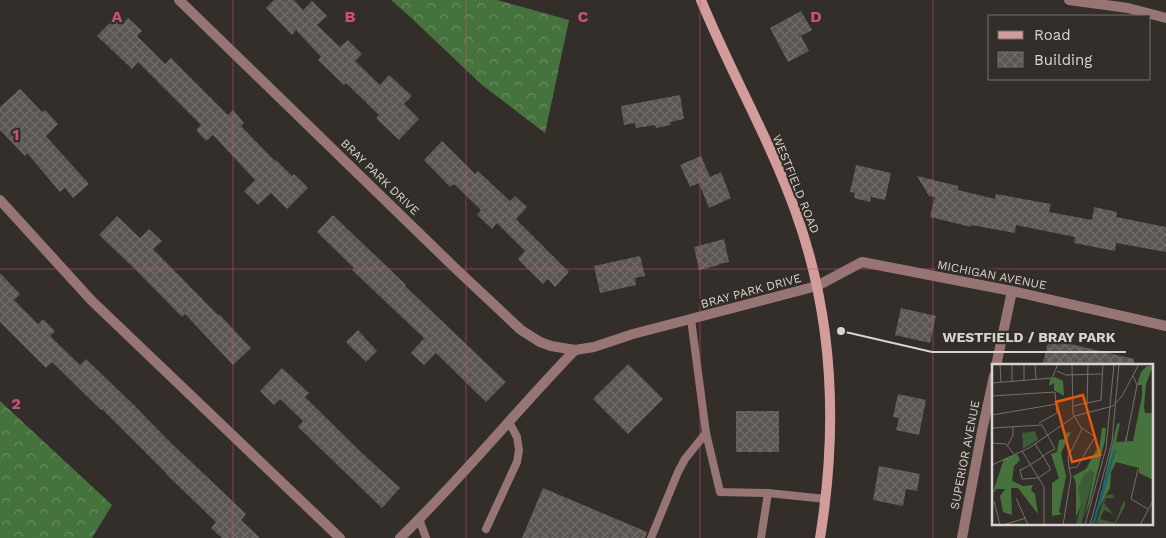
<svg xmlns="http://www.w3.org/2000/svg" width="1166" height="538" font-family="'Work Sans',sans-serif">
  <defs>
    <pattern id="forest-crowns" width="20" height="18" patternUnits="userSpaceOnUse" patternTransform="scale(1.25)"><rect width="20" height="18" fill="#46733d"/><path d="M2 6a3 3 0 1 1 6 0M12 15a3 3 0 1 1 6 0" fill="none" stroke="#698c61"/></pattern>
    <pattern id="building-cross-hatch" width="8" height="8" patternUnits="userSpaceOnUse" patternTransform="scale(1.25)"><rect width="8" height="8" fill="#5c5652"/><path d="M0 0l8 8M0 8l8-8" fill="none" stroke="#736d6a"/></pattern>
  </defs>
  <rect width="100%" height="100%" fill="#332e2a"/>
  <g fill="url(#forest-crowns)">
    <path d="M391,0H497L569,20L545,133L482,85L407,14Z"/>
    <path d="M0,401L112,505L92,538H0Z"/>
  </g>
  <g fill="url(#building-cross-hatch)">
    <path d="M274,0H294L303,10L312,1L327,16L317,25L340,47L348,40L362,54L355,61L380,85L389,75L412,96L404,104L419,119L399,140L376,118L379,115L346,83L344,85L318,60L321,57L296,30L292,35L266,8Z"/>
    <path d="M801,11L812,30L801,36L809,51L788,62L770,28Z"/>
    <path d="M128,18L142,31L137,36L165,64L171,58L228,115L233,110L244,123L241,126L275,161L276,160L292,176L294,174L308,188L287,209L271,193L258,205L244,191L255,180L213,135L206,141L196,130L201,125L138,62L132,69L97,36L113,19L120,20L123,23Z"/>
    <path d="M20,89L42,112L45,110L58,124L46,136L89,184L73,198L65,188L60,192L27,153L25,156L0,130V107Z"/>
    <path d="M680,95L684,119L670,122L671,125L656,128L655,125L636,128L635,123L624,125L621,106Z"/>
    <path d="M442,141L475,174L478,171L510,201L515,196L527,207L516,219L569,272L555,287L548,279L543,284L518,259L525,251L497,223L492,229L477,215L481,210L454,184L450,187L424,160Z"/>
    <path d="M701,156L710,177L721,172L731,198L709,208L699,183L690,187L680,165Z"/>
    <path d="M856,165L891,173L885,200L871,197L870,202L854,198L855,193L850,192Z"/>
    <path d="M917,176L958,186V190L995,199L996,194L1051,204L1049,212L1092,220L1094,207L1117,212L1116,217L1166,227V252L1116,243L1115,251L1074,243L1075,237L1016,225L1015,233L971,225V227L930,217L935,197L929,196Z"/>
    <path d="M333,215L406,285L405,286L506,382L486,402L436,353L424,365L411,353L424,338L352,270L354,268L317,232Z"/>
    <path d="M117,216L140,238L149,229L162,241L153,249L218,315L219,314L251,348L233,365L185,314L182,317L135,269L99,235Z"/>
    <path d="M724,239L729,262L719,264V265L699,270L694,247Z"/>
    <path d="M640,256L645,276L635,278L636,285L600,293L594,266Z"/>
    <path d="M0,273L20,294L14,300L38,324L43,319L55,331L50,336L80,365L86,359L134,405L167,439L246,514L241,520L260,538H222L211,528L216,522L166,474V473L102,409L101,410L52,362L46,368L0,322Z"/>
    <path d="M901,308L936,316L930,343L895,335Z"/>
    <path d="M358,330L377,351L366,362L346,342Z"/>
    <path d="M1049,339L1134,359V366H1042Z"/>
    <path d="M628,364L663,399L628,434L593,399Z"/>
    <path d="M282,368L309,393L305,397L363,454L400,488L382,508L298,427L303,421L280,399L274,405L260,391Z"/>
    <path d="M898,394L926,400L919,435L896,430L899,418L893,417Z"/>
    <rect x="736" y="411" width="43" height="41"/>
    <path d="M879,466L920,474L917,491L906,489L903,506L873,500Z"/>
    <path d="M543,488L647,532L645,538H522Z"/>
  </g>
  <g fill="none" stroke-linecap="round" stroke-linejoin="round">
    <g stroke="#977574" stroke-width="8">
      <path d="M691,319L706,433L720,492L768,493L826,499"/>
      <path d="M419,519L426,538"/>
      <path d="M486,529L517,462L519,450L517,437L509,422"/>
      <path d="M651,538L678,472L685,459L706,433"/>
      <path d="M761,538L768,493"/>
    </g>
    <g stroke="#977574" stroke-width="10">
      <path d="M179,0L455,268L521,330L540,342L551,346L575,350L594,347L633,334L817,286L862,262L1012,291L1166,326"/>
      <path d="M1069,0L1128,8L1166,18"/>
      <path d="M0,200L91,300L340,538"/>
      <path d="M996,366L1012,291"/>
      <path d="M400,538C462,478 516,411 575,350"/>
      <path d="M962,538L982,431L994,376"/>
    </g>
    <path stroke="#d29c9a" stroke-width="10" d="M701,0C730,71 769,138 795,210C834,317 838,427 820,538"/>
  </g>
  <path fill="none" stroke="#c9507f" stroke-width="1" stroke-opacity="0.55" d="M233,0V538M466,0V538M700,0V538M933,0V538M0,269H1166"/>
  <g text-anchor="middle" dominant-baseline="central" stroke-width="4.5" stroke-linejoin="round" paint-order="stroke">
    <g font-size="12" fill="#d8d4d2" stroke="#332e2a">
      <text transform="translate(380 177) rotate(44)">BRAY PARK DRIVE</text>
      <text transform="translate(796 184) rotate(68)">WESTFIELD ROAD</text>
      <text transform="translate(992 275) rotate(11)">MICHIGAN AVENUE</text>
      <text transform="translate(751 291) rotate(-15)">BRAY PARK DRIVE</text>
      <text transform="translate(965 455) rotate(-79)">SUPERIOR AVENUE</text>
    </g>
  </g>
  <g transform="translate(992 364)">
    <rect width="161" height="161" fill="#332e2a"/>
    <path d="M121,130L122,134H114L112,139L121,150L112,146L108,155L123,159L131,138L133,137V142L123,161L104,159L113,132Z" fill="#3d5b37"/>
    <path d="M155,2H161L154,20L152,43L153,49H161V116L147,109V104L124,98L119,108L118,124L105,147L125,60L128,59L124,78L141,77L150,32V21H145L149,8ZM63,13L71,17L72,32L62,26V19L57,22L58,15ZM110,64H114L113,76L98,138L93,153L102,109L84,153V119L81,112L94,105L104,86H107ZM79,68L69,89L74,112L67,148L70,150L60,152V119L67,114L59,90L65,88L67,76L73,75V69ZM25,90L28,96L22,102L20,117L31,122L41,121L39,126L43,130L46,150L26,124H19L20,151L11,148L8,132L13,125H4L0,131L12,95Z" fill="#46733d"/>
    <path d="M99,106L102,109L91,154L89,161H84L89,141L86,123L93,109Z" fill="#3d5b37"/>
    <path d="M43,67L46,76L31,85L30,69Z" fill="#3d5b37"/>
    <path fill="none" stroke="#196379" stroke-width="2.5" d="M101,161L123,86"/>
    <path fill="none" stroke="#75706d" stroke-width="1" d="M8,0L9,18M20,0V17M32,0V16M43,0L44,15M80,0L81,50L90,65L76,93L77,104L85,103L103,73L90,64M65,7L74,11L110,10M0,19L60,14L66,0M0,32L63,28L65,49L47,59M95,41L96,0M81,42L109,36L111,0M0,51L65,40M0,64L50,61L63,85L55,89L51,92L49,94L31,105L28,106L30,115L46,114L58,106V104L55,99L51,92L43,80M134,73V77L145,21L141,12M0,79L14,80L22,90M16,81L21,71V62M30,87L52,123V161M0,101L37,84L83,52L121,42L130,32L147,0M146,105L139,135L156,145M24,134L36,161M2,137L8,161M11,161L34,154M71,161L79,113L77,104M93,161L114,84L122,0M98,161L120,78L127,0M148,161L162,135"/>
    <path fill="#e8590c" fill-opacity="0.15" stroke="#e8590c" stroke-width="2.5" d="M91,31L108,91L80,98L64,38Z"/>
    <rect width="161" height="161" fill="none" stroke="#d8d4d2" stroke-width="2.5"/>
  </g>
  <g font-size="16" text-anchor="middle" font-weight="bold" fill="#c9507f" stroke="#332e2a" stroke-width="4.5" stroke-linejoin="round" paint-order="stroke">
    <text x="117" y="22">A</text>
    <text x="350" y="22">B</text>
    <text x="583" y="22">C</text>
    <text x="816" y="22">D</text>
    <text x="16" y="140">1</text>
    <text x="16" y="409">2</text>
  </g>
  <path fill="none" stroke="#d8d4d2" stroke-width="2" d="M841 331L932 352H1126"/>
  <circle fill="#d8d4d2" stroke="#332e2a" stroke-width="2" cx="841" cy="331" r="5"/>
  <g font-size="14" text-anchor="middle" font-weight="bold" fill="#d8d4d2" stroke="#332e2a" stroke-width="4.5" stroke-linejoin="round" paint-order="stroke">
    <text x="1029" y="342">WESTFIELD / BRAY PARK</text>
  </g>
  <rect x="988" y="15" width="162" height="65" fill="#332e2a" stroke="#75706d"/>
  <rect x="998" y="31" width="25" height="8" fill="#d29c9a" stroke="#75706d"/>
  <text x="1034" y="40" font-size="15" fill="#d8d4d2">Road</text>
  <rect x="998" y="52" width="25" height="15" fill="url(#building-cross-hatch)" stroke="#75706d"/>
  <text x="1034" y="65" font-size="15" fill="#d8d4d2">Building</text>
</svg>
